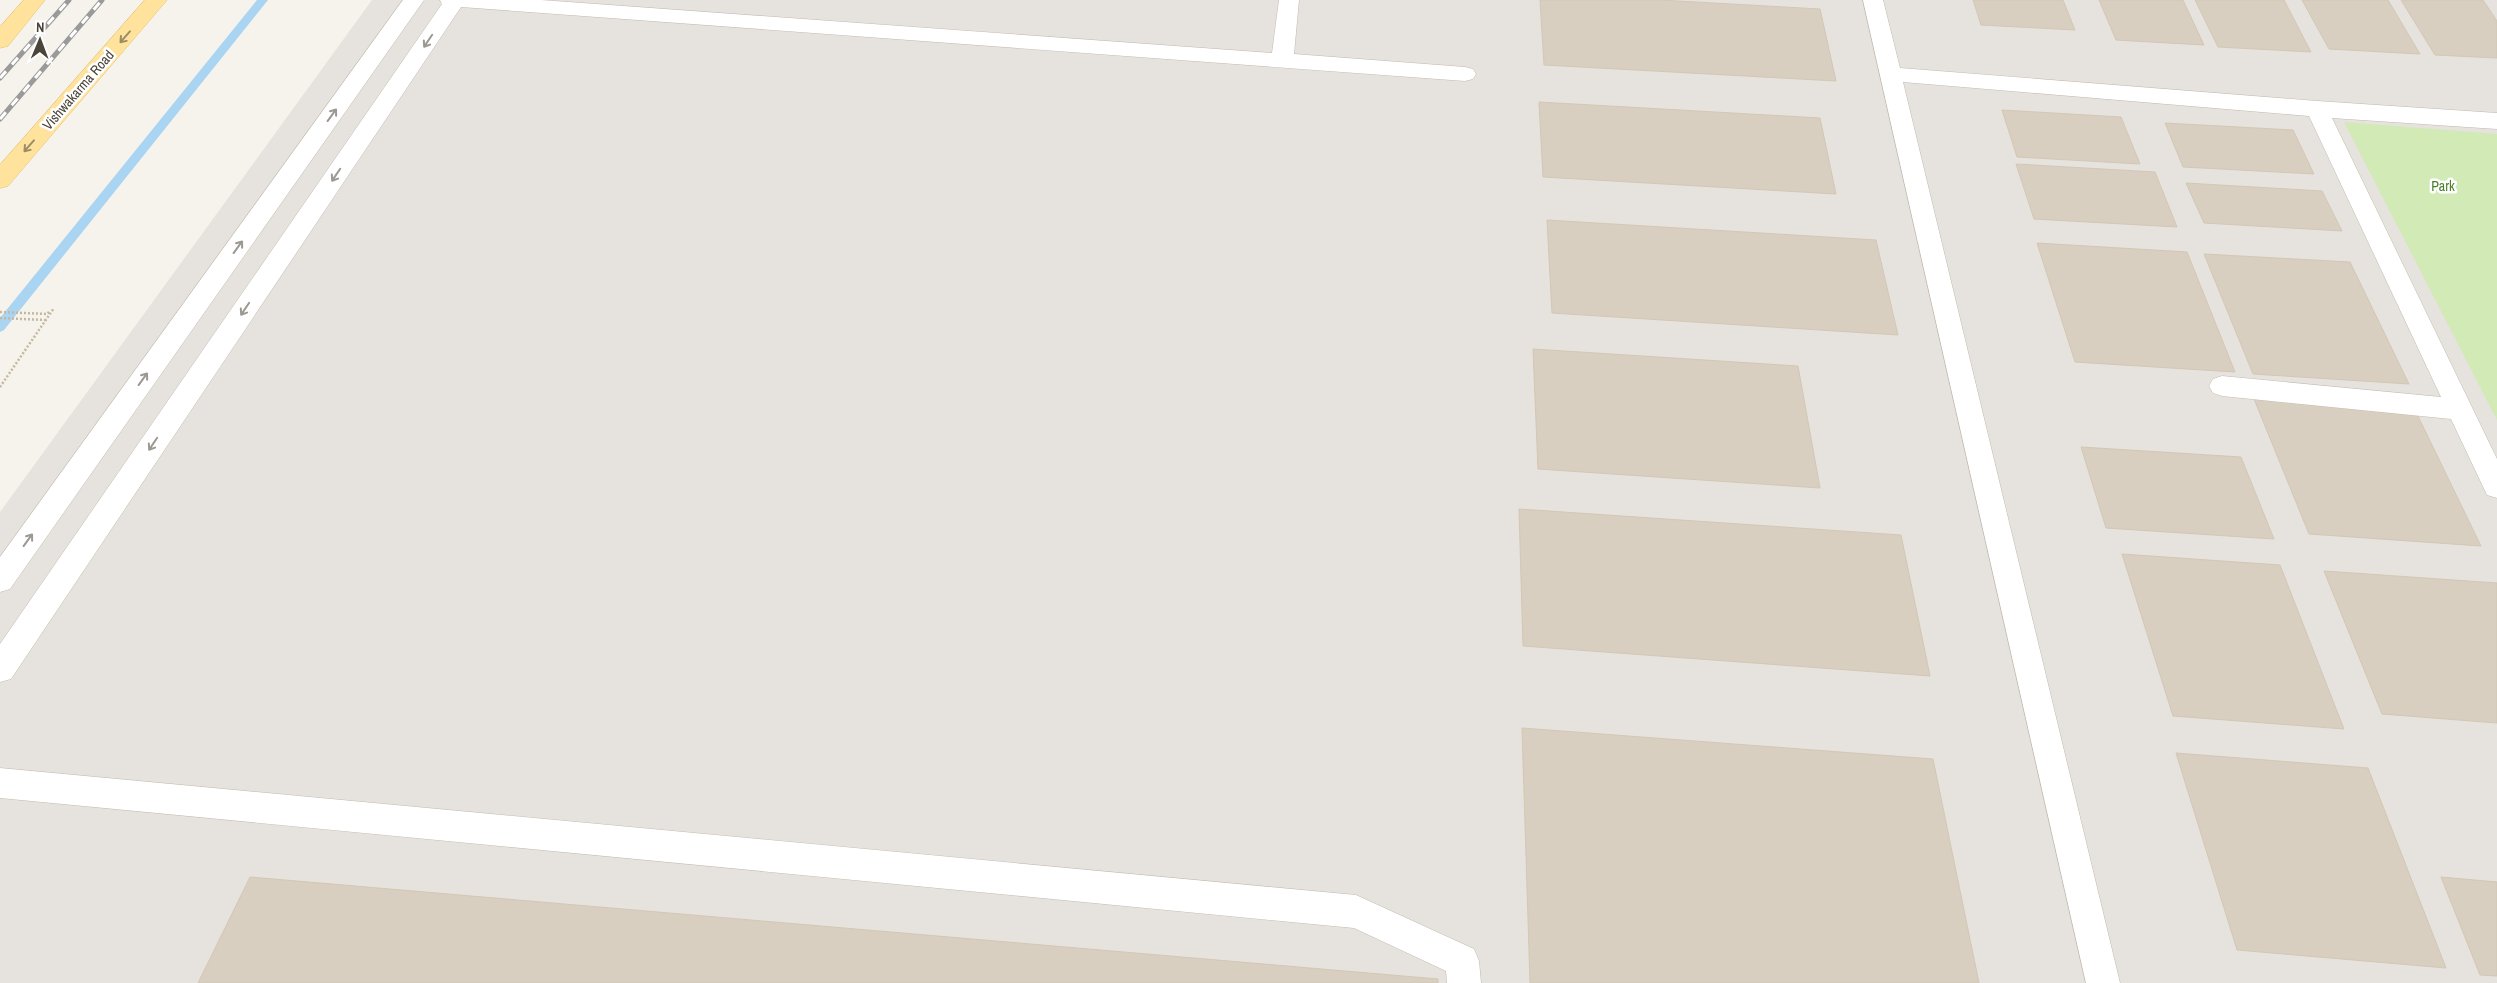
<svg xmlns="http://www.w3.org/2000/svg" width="2497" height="983" font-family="'Archivo Narrow',sans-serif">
  <rect width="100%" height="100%" fill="#f6f3ec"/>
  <path fill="#e6e2dd" d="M372,0H2497V983H0V512Z"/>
  <path fill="#d2eab5" d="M2344,122L2497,134V420Z"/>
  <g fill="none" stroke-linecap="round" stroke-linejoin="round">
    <path fill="#a9d4f2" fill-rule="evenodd" d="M257,0H268L4,330L0,332V318Z"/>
  </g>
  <g fill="#d8cfc1" stroke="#d3c7b4">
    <path d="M1540,0H1660L1820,9L1836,81L1544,65Z"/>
    <path d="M1973,0H2063L2075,30L1981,25Z"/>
    <path d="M2099,0H2183L2204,45L2116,40Z"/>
    <path d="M2195,0H2284L2311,52L2218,47Z"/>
    <path d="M2302,0H2388L2420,54L2329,49Z"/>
    <path d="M2401,0H2483L2497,21V58L2435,55Z"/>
    <path d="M1539,102L1820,118L1836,194L1543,177Z"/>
    <path d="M2002,110L2121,117L2140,164L2017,157Z"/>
    <path d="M2165,123L2293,130L2314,174L2183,167Z"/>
    <path d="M2016,164L2155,172L2177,227L2034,219Z"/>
    <path d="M2186,183L2322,191L2342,231L2204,223Z"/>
    <path d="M1547,220L1876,240L1898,335L1552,313Z"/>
    <path d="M2037,243L2187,252L2235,372L2075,362Z"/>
    <path d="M2204,254L2350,262L2409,384L2253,374Z"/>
    <path d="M1533,349L1798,366L1820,488L1538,469Z"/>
    <path d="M2254,399L2415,410L2481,546L2309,534Z"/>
    <path d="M2081,447L2241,457L2274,539L2106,528Z"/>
    <path d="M1519,509L1901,535L1930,676L1523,646Z"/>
    <path d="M2122,554L2280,565L2344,729L2173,716Z"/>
    <path d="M2324,571L2497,583V723L2382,714Z"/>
    <path d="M1522,728L1933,759L1979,983H1530Z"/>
    <path d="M2176,753L2368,768L2446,968L2237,950Z"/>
    <path d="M250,877L1438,979V983H198Z"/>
    <path d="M2441,877L2497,882V976L2480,975Z"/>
  </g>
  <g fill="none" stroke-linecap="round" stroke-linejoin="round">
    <defs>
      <g id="minor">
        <path d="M403,0H424L10,589L0,592V557Z"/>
        <path d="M440,0H541L1272,53L1279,0H1299L1294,54L1465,67L1473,69L1476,74L1473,79L1465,81L461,7L11,679L0,682V644L442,4Z"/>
        <path d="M1863,0H1883L1900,68L2317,101L2497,113V129L2332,118L2497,459V498L2487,495L2451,419L2222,396L2213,393L2209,386L2213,379L2222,376L2441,397L2309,116L1903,82L2120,983H2086Z"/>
        <path d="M0,768L1356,895L1474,949L1479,961L1481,983H1447L1446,971L1354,928L0,798Z"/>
      </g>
      <g id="major">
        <path d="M24,0H45L8,46L0,48V27Z"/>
        <path d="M145,0H167L8,186L0,188V165Z"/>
      </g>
    </defs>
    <use href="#minor" stroke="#c2bbae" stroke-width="1"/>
    <use href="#major" stroke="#e6c16a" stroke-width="1"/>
    <g stroke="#c4b79f" stroke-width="2.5" stroke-dasharray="2 2" stroke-linecap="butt">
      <path d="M0,312L47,314L49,312"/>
      <path d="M0,318L45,320"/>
      <path d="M0,387L54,308"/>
    </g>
    <use href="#minor" fill="#fff" fill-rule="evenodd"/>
    <use href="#major" fill="#ffe39c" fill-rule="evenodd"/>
    <defs>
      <g id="rail">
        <path d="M0,78L69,0"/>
        <path d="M0,119L102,0"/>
      </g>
    </defs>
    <use href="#rail" stroke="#9a9a9a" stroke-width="5"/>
    <use href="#rail" stroke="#fff" stroke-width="3" stroke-dasharray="9" stroke-linecap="butt"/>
  </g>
  <defs><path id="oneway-shaft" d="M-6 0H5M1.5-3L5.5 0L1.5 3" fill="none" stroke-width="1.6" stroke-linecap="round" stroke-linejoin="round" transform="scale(1.25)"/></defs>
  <g stroke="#9c8c66">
    <use href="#oneway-shaft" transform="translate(125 37) rotate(131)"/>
    <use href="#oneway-shaft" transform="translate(29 146) rotate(131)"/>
  </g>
  <g stroke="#9c9892">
    <use href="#oneway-shaft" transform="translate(428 41) rotate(124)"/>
    <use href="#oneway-shaft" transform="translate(332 115) rotate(-54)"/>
    <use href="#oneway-shaft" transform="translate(336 175) rotate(124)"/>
    <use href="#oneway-shaft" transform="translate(238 247) rotate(-54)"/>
    <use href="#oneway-shaft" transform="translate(245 309) rotate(124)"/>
    <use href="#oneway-shaft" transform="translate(143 379) rotate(-54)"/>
    <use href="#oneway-shaft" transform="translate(153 444) rotate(124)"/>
    <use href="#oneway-shaft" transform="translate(28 540) rotate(-54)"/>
  </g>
  <g text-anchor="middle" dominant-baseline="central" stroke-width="5" stroke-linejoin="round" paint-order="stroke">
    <g font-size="14" fill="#4b4439" stroke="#fff">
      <text transform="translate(78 90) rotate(-49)">Vishwakarma Road</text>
    </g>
    <g font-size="14" fill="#4a7f2a" stroke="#fff">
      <text x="2443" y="186">Park</text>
    </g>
  </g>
  <g transform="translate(40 40) rotate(1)" stroke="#ffffff" stroke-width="4" paint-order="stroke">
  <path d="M0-4L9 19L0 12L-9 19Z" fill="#4b4439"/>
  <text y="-8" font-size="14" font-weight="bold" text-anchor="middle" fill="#4b4439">N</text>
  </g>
</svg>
